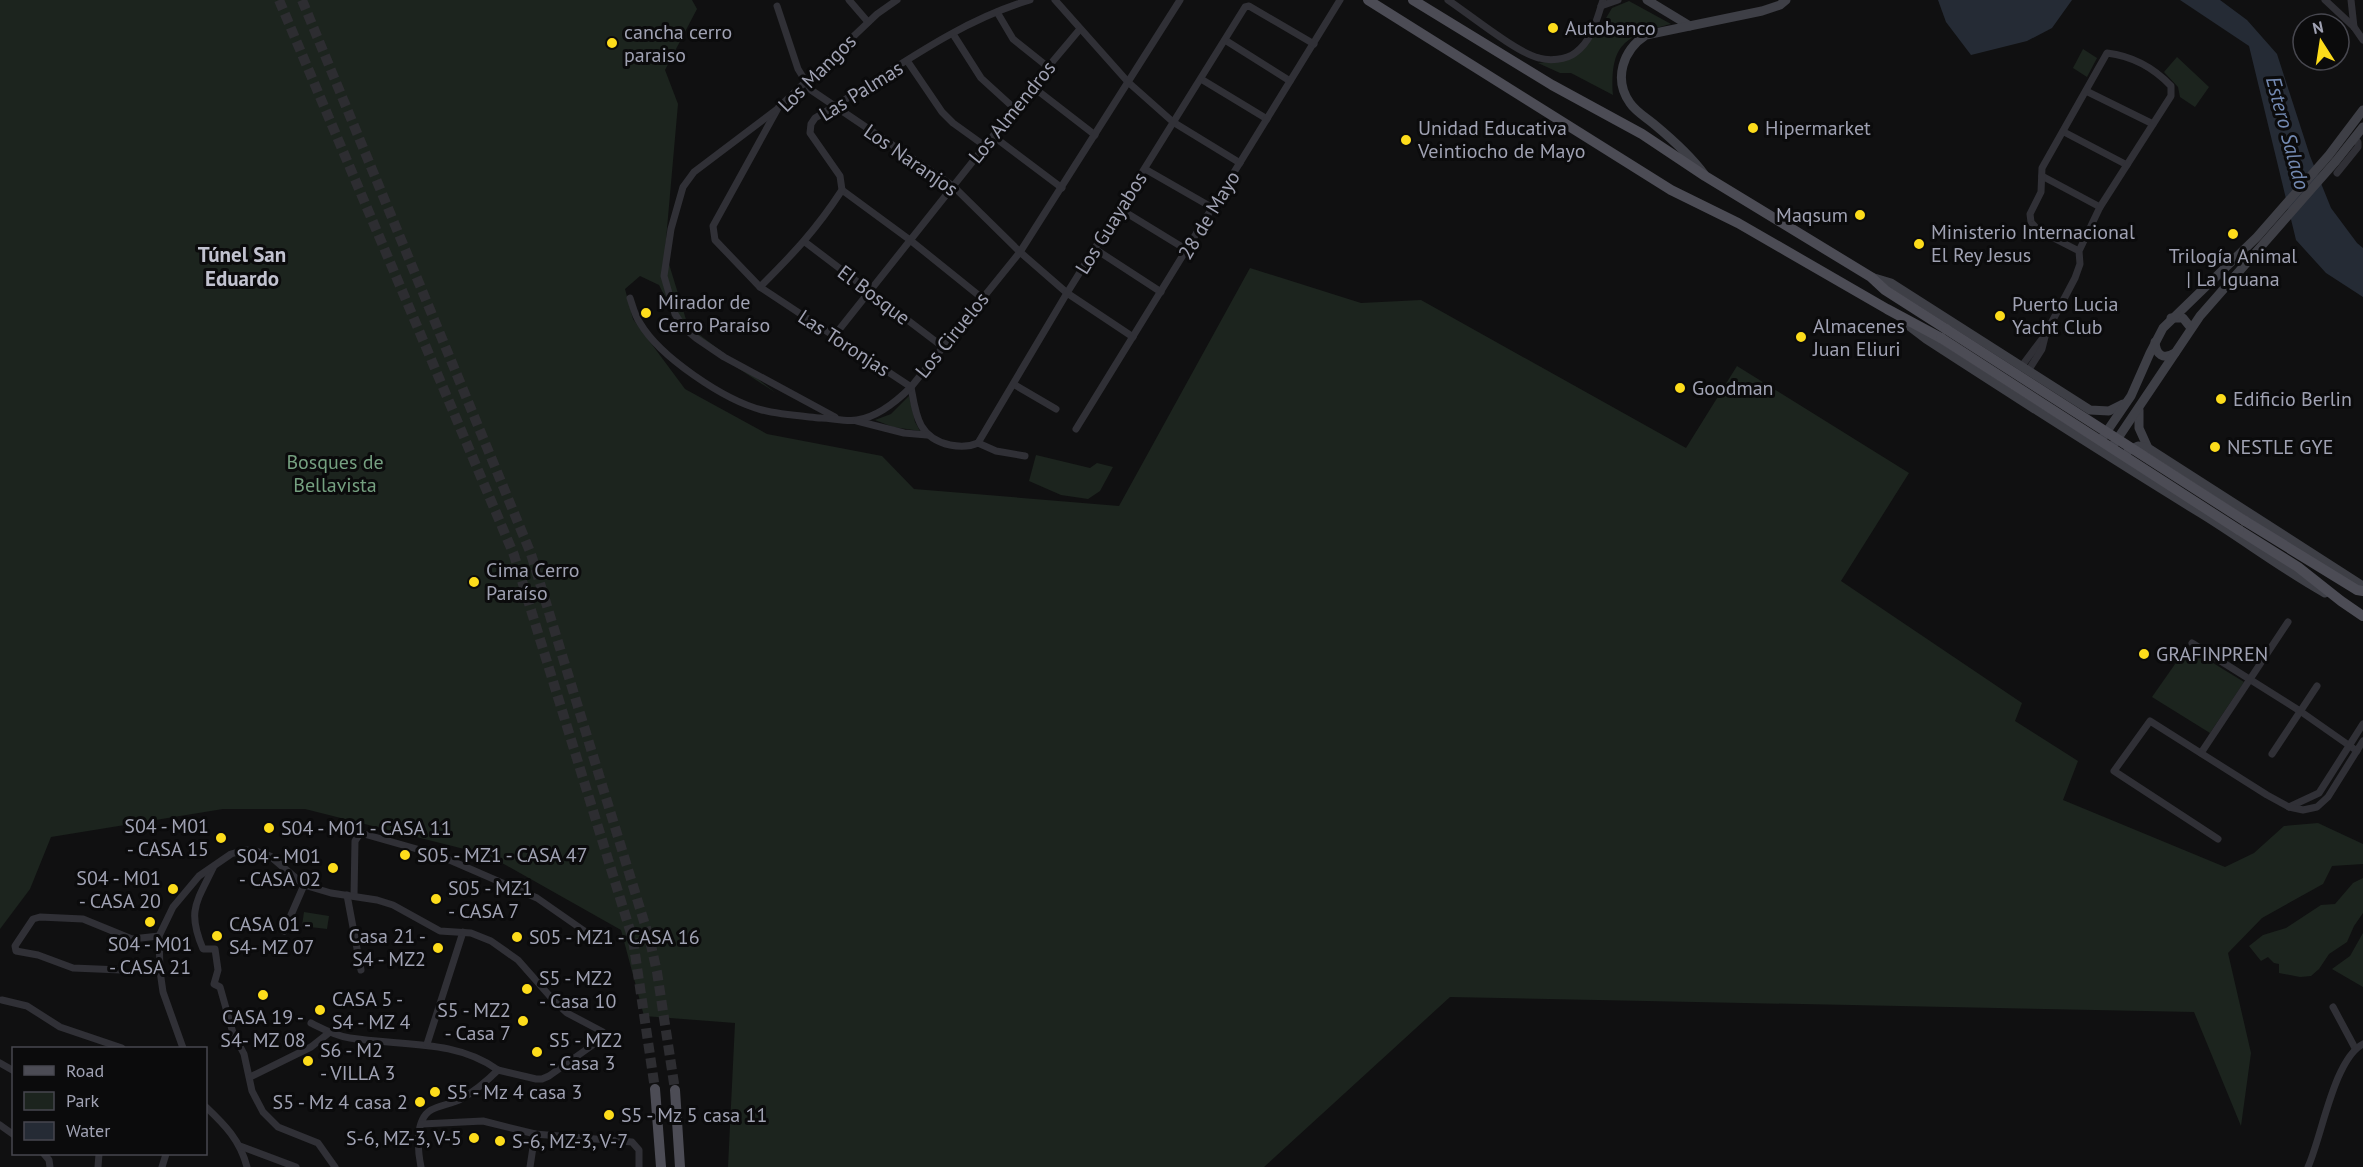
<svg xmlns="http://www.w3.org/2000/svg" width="2363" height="1167" font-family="'PT Sans',sans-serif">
  <rect width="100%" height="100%" fill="#101011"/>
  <g fill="#1c241e">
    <path d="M0,0H692L697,9L665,70L678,104L665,251L688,326L776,393L683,332L659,285L640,276L625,289L633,319L685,389L767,434L882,456L914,489L1119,506L1250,268L1361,303L1421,300L1686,448L1737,366L1909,473L1841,581L2022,703L2015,721L2078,761L2063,800L2225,867L2254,853L2284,826L2318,823L2363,844V864L2332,866L2323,884L2262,918L2228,953L2251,1053L2241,1126L2194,1012L1450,997L1264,1167H728L735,1023L644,1016L621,930L488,855L305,809H223L51,837L30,889L0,929Z"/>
    <path d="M1629,1L1671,24C1624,36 1610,44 1613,95L1571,73H1560L1538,63L1570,59L1586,45L1599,30L1612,8Z"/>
    <path d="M2083,49L2097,58L2087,77L2073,68Z"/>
    <path d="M2177,57L2209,87L2195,107L2180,97L2178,87L2164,72Z"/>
    <path d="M909,396L915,422L920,431L893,427L875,420L891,414Z"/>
    <path d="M1036,455L1090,468L1097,463L1113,467L1100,491L1088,499L1061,495L1029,481Z"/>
    <path d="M2187,647L2244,682L2210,733L2152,697Z"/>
    <path d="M2363,878V913L2354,926L2347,942L2329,954L2319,969L2311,976L2300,977L2279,973V964L2274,963L2268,957L2261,961L2249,946L2263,935L2286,928L2321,905L2335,904L2353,883Z"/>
    <path d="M304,912L329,916L327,929L302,926Z"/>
    <path d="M2363,933V987L2332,969L2350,956Z"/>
  </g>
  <g fill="#252b35">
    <path d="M1938,0H2072L2052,28L2027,41L1971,55L1946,22Z"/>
    <path d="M2180,0H2220L2247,20L2277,54L2310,156L2331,208L2357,243L2363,248V297L2326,273L2296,240L2249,46Z"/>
  </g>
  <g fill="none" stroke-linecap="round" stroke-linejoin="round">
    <g stroke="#2d2d31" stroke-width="10" stroke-dasharray="10 5" stroke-linecap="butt">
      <path d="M279,0L514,555L633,940L655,1089"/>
      <path d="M302,0L531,554L650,941L657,972L675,1090"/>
    </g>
    <g stroke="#303036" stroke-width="7">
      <path d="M849,0L868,22"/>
      <path d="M897,0L877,14L778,108L713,226L715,240L760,287L911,387C916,415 918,438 950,445C960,447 969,447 978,443"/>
      <path d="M1055,0L1128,82L1173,122L1240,163"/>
      <path d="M1448,0C1469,14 1517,53 1539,58C1549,61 1566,60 1575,53C1592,41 1597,19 1603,0"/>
      <path d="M2325,0L2354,27L2363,40"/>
      <path d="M2351,0L2354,27"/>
      <path d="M777,6L798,69L811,90L953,186L1020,252L1067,293L1133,337"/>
      <path d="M1601,6L1618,0"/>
      <path d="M997,12L1013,39L1048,67"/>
      <path d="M953,34L981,78L1015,109"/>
      <path d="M1225,40L1290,81"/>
      <path d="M908,62L942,112L953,123L985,146"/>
      <path d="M1201,79L1267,119"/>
      <path d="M1033,87L1095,135"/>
      <path d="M2086,91L2153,124"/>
      <path d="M776,110L694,172L683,187L671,229L664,276L675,314L684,328L696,338L724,357L835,417"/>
      <path d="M2064,132L2127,165"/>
      <path d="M993,136L1062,188"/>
      <path d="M1145,169L1213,208"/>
      <path d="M2337,173L2358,147V142L2354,138"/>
      <path d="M2042,176L2100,207"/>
      <path d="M842,190L910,240L982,298"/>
      <path d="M1120,209L1187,250"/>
      <path d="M805,242L943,347"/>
      <path d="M1095,249L1161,292"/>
      <path d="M760,287C793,254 816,230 842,190L840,176L810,133L811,124L815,118C885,77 952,23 1030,0"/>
      <path d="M630,298C633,307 635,316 640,323C660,357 724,400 762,410C781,415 801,416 821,418C832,418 846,422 857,420C878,417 897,401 911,387L1020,252L1180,0"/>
      <path d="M834,336L1048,67L1080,29"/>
      <path d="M2021,367L2045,335"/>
      <path d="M2028,371L2042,349L2046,333L2075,278L2080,264L2079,251L2100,207L2171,96V86C2153,67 2132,56 2107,53L2042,168L2041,192L2030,214L2031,222L2038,230L2079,251"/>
      <path d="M1015,385L1056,409"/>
      <path d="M857,421L904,433L927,435"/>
      <path d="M1076,429L1340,0"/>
      <path d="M978,443L1067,293L1245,7L1249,6L1314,44"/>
      <path d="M978,443L996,451L1025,456"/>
      <path d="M2192,643L2300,711L2357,751"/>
      <path d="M2201,753L2288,622"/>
      <path d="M2272,754L2317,686"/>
      <path d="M2289,807L2319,793L2363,724"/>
      <path d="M2218,839L2114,771L2150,721L2267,795L2289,807L2303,810L2317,807L2328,797L2363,741"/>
      <path d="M213,868C196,903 187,911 203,949H215L218,970L214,984L220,987L233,1033L244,1054L252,1091L263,1112L278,1127L318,1143L335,1167"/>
      <path d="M347,895L361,970"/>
      <path d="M354,896L355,841L359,835L364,834L438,855L537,898L593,937"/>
      <path d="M284,931L304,885"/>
      <path d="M121,970L73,968L38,955L16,951L15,946L33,919L40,917L83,919L132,939L159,936"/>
      <path d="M2,1000L27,1006L60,1027L122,1048"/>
      <path d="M2333,1007L2355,1048"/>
      <path d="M311,1023C323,1029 336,1036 350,1038C400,1046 456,1039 498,1070"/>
      <path d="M427,1044L463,932"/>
      <path d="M183,1048L163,992L160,971L159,936L173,907L199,876L231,854L245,850L256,851L270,856L304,885L331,893L377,900L393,905L440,931L471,933L491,941L518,960L555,1002L567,1013L603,1032L604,1037L549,1076L542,1079H536L498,1070C487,1081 475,1091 461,1099C452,1104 440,1105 431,1110C414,1120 418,1152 421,1167"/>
      <path d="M0,1063L14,1071"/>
      <path d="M250,1077L311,1047L330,1032"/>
      <path d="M206,1107C225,1125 240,1140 247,1167"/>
      <path d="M422,1124L483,1121L535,1134L632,1142L639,1150V1167"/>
      <path d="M0,1125L14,1135"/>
      <path d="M240,1146L296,1167"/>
      <path d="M44,1154L49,1160L50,1167"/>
      <path d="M98,1167L99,1154"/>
      <path d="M162,1167L166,1154"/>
      <path d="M530,1167L535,1134"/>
      <path d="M2308,1167C2322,1136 2334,1059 2363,1044"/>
    </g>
    <g stroke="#3e3f46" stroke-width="9">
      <path d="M1647,0L1690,26"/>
      <path d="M1704,174C1690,155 1673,140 1655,125C1647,118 1636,112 1630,103C1613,79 1623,50 1646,35L1762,11L1780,5L1786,0"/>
      <path d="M1871,277L1891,283L2090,410L2109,411L2123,404"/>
      <path d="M2171,318H2183L2191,328"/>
      <path d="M1905,323L1926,339C2017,398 2109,457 2202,514C2244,540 2282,569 2325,593"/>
      <path d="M2155,342C2156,355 2163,360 2175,353"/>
      <path d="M2139,410V428L2148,448"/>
      <path d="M2103,437L2131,396L2150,353L2163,328L2257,237L2329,155L2363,110"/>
      <path d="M2114,444L2200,316L2336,161L2363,127"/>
      <path d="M2128,451L2138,446L2148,448L2363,586"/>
    </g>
    <g stroke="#4c4c55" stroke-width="10">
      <path d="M1368,0L1671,190L1738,223L1887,309L1941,338"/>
      <path d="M1413,0L1552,85L1642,134L1705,176L1871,277L1885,290L1946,329"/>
      <path d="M2245,521L2357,590L2363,591"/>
      <path d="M2239,530L2298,567L2341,601L2363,616"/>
      <path d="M655,1089L661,1167"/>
      <path d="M675,1090L680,1167"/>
    </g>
    <g stroke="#4c4c55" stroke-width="10">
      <path d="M1946,329L2245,521"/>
      <path d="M1941,338L2239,530"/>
    </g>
  </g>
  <g fill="#fddc1b" stroke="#0b0b0c" stroke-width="2">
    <circle cx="1553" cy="28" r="6"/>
    <circle cx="612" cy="43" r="6"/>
    <circle cx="1753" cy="128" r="6"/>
    <circle cx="1406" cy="140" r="6"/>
    <circle cx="1860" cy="215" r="6"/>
    <circle cx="2233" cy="234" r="6"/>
    <circle cx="1919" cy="244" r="6"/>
    <circle cx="646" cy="313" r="6"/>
    <circle cx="2000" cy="316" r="6"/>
    <circle cx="1801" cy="337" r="6"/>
    <circle cx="1680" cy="388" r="6"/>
    <circle cx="2221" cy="399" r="6"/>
    <circle cx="2215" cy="447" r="6"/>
    <circle cx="474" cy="582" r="6"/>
    <circle cx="2144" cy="654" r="6"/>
    <circle cx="269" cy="828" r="6"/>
    <circle cx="221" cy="838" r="6"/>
    <circle cx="405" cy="855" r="6"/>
    <circle cx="333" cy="868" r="6"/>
    <circle cx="173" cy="889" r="6"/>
    <circle cx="436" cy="899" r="6"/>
    <circle cx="150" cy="922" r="6"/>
    <circle cx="217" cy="936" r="6"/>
    <circle cx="517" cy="937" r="6"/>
    <circle cx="438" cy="948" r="6"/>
    <circle cx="527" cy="989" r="6"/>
    <circle cx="263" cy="995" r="6"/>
    <circle cx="320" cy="1010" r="6"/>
    <circle cx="523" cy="1021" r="6"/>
    <circle cx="537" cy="1052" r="6"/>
    <circle cx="308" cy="1061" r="6"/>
    <circle cx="435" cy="1092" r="6"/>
    <circle cx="420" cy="1102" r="6"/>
    <circle cx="609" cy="1115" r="6"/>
    <circle cx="474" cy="1138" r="6"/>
    <circle cx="500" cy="1141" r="6"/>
  </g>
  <g text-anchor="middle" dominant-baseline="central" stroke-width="6" stroke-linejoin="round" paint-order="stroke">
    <g font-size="20" fill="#a0a2b3" stroke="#0b0b0c" text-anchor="start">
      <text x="1565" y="28">Autobanco</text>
      <text x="624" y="32">cancha cerro<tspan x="624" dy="23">paraiso</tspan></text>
      <text x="1418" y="128">Unidad Educativa<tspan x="1418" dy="23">Veintiocho de Mayo</tspan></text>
      <text x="1765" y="128">Hipermarket</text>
      <text x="1848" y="215" text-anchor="end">Maqsum</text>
      <text x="1931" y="232">Ministerio Internacional<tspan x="1931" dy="23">El Rey Jesus</tspan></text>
      <text x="2233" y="256" text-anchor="middle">Trilogía Animal<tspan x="2233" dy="23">| La Iguana</tspan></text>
      <text x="658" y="302">Mirador de<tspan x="658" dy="23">Cerro Paraíso</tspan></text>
      <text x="2012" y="304">Puerto Lucia<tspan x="2012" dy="23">Yacht Club</tspan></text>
      <text x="1813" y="326">Almacenes<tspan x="1813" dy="23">Juan Eliuri</tspan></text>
      <text x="1692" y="388">Goodman</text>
      <text x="2233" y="399">Edificio Berlin</text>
      <text x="2227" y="447">NESTLE GYE</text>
      <text x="486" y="570">Cima Cerro<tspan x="486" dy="23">Paraíso</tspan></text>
      <text x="2156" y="654">GRAFINPREN</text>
      <text x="209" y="826" text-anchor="end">S04 - M01<tspan x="209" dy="23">- CASA 15</tspan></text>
      <text x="281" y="828">S04 - M01 - CASA 11</text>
      <text x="417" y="855">S05 - MZ1 - CASA 47</text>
      <text x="321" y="856" text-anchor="end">S04 - M01<tspan x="321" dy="23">- CASA 02</tspan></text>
      <text x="161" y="878" text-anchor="end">S04 - M01<tspan x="161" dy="23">- CASA 20</tspan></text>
      <text x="448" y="888">S05 - MZ1<tspan x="448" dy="23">- CASA 7</tspan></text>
      <text x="229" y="924">CASA 01 -<tspan x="229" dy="23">S4- MZ 07</tspan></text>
      <text x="426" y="936" text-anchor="end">Casa 21 -<tspan x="426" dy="23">S4 - MZ2</tspan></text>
      <text x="529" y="937">S05 - MZ1 - CASA 16</text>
      <text x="150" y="944" text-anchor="middle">S04 - M01<tspan x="150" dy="23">- CASA 21</tspan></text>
      <text x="539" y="978">S5 - MZ2<tspan x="539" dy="23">- Casa 10</tspan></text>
      <text x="332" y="999">CASA 5 -<tspan x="332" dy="23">S4 - MZ 4</tspan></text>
      <text x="511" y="1010" text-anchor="end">S5 - MZ2<tspan x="511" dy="23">- Casa 7</tspan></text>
      <text x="263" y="1017" text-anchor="middle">CASA 19 -<tspan x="263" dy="23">S4- MZ 08</tspan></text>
      <text x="549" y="1040">S5 - MZ2<tspan x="549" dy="23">- Casa 3</tspan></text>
      <text x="320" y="1050">S6 - M2<tspan x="320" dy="23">- VILLA 3</tspan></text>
      <text x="447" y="1092">S5 - Mz 4 casa 3</text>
      <text x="408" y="1102" text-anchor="end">S5 - Mz 4 casa 2</text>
      <text x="621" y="1115">S5 - Mz 5 casa 11</text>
      <text x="462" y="1138" text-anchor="end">S-6, MZ-3, V-5</text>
      <text x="512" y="1141">S-6, MZ-3, V-7</text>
    </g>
    <g font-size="20" fill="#a0a2b3" stroke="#0b0b0c">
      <text transform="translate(817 73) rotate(-45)">Los Mangos</text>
      <text transform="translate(861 91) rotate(-32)">Las Palmas</text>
      <text transform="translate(1012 112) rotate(-51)">Los Almendros</text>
      <text transform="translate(911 160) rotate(35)">Los Naranjos</text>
      <text transform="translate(1209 215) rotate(-59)">28 de Mayo</text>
      <text transform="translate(1111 223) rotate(-58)">Los Guayabos</text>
      <text transform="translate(874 295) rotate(37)">El Bosque</text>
      <text transform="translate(952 335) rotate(-51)">Los Ciruelos</text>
      <text transform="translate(844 343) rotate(33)">Las Toronjas</text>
    </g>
    <g font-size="20" fill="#75a080" stroke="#0b0b0c">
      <text x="335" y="462">Bosques de<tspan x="335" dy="23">Bellavista</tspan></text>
    </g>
    <g font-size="21" font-style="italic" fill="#7389b1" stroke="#0b0b0c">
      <text transform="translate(2288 133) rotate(75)">Estero Salado</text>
    </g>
    <g font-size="21" font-weight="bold" fill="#c1c2cf" stroke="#0b0b0c">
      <text x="242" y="254">Túnel San<tspan x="242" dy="24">Eduardo</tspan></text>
    </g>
  </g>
  <rect x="12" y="1047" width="195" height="108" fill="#0b0b0c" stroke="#47474f" stroke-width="1.5"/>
  <rect x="24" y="1066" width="30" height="9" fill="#4c4c55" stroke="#47474f" stroke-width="1.5"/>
  <text x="66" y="1077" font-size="18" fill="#a0a2b3">Road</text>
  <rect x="24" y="1092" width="30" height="18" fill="#1c241e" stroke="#47474f" stroke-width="1.5"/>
  <text x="66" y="1107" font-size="18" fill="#a0a2b3">Park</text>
  <rect x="24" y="1122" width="30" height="18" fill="#252b35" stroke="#47474f" stroke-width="1.5"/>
  <text x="66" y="1137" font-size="18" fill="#a0a2b3">Water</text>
  <g transform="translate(2321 42) rotate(348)"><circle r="28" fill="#0b0b0c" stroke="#47474f" stroke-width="1.5"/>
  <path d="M0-4.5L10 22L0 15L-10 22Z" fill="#fddc1b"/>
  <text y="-9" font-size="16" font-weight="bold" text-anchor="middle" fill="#a0a2b3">N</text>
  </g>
</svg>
